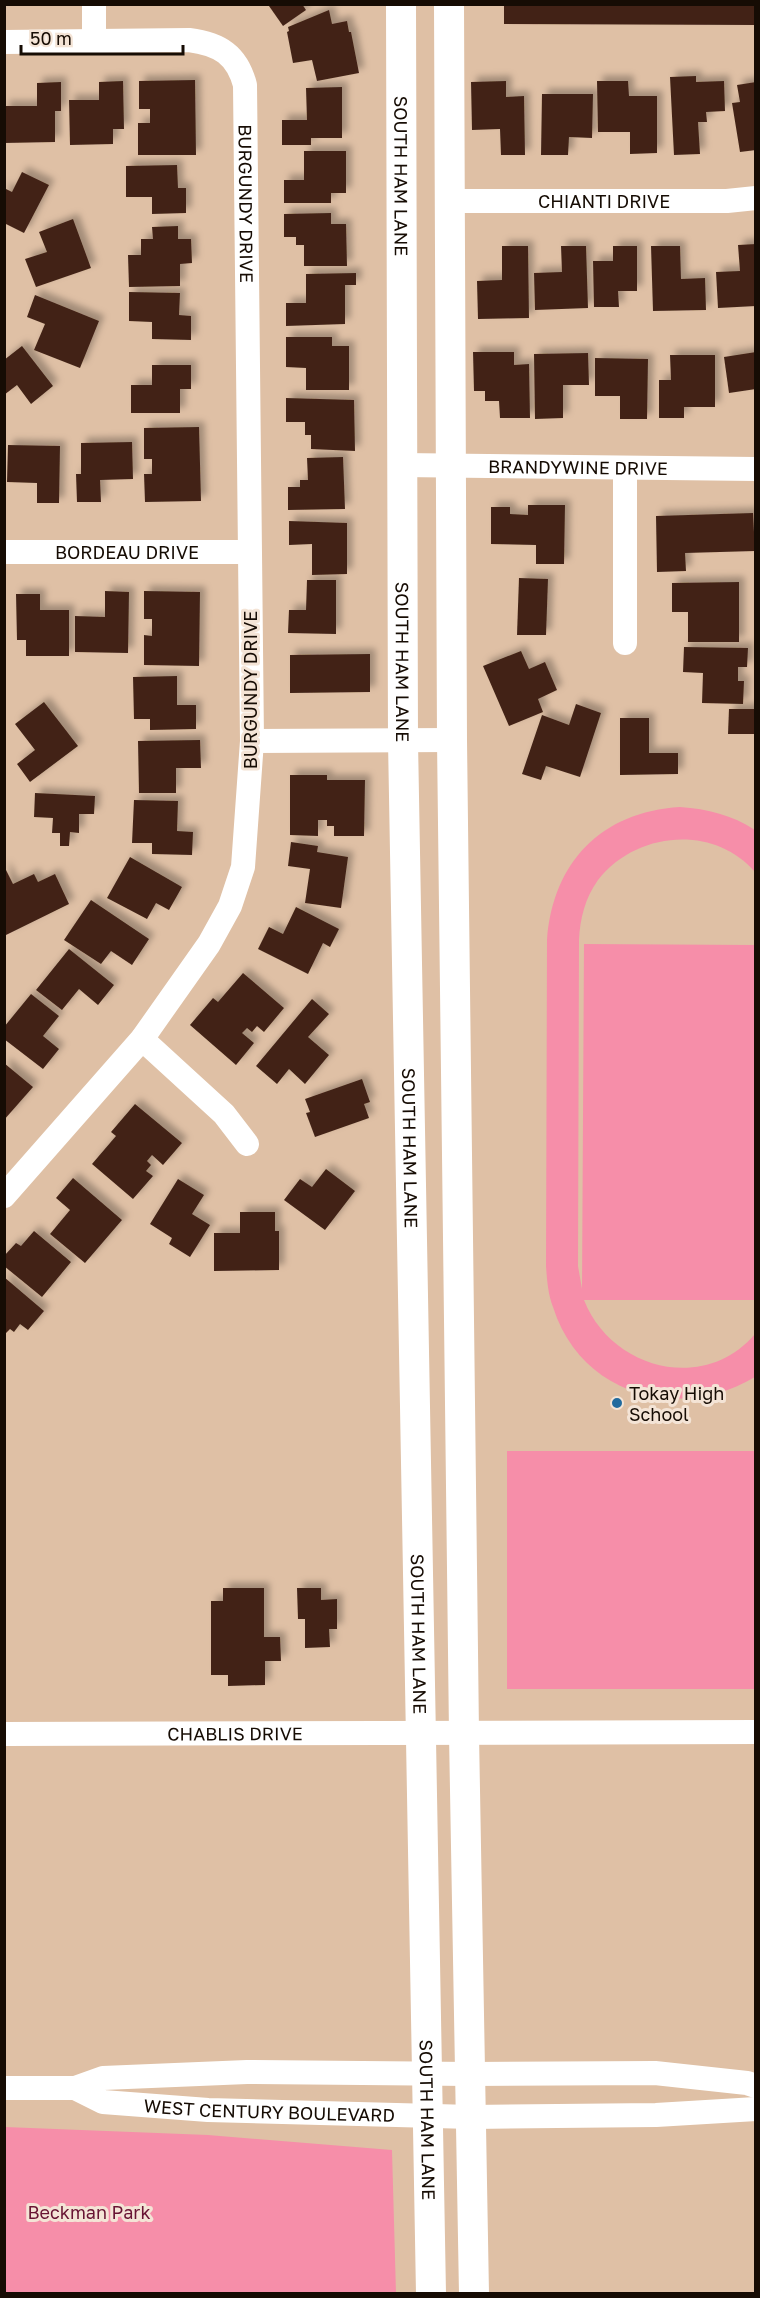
<svg xmlns="http://www.w3.org/2000/svg" width="760" height="2298" font-family="'Golos Text',sans-serif">
  <defs>
    <filter id="shadow"><feDropShadow dx="5.5" dy="-5.5" stdDeviation="3" flood-color="#0004"/></filter>
  </defs>
  <rect width="100%" height="100%" fill="#dfc0a5"/>
  <g fill="#f68ea9">
    <path d="M680,807C708,809 732,815 755,830V872C714,824 636,831 598,880C585,898 580,919 579,940L578,1266L582,1289L584,944L755,945V1300H584C611,1369 704,1394 755,1334V1377C680,1422 581,1396 553,1307C548,1294 547,1280 546,1266L547,940C553,862 601,812 680,807Z"/>
    <rect x="507" y="1451" width="248" height="238"/>
    <path d="M5,2127L208,2135L392,2150L396,2293H5Z"/>
  </g>
  <g fill="#422417" filter="url(#shadow)">
    <path d="M271,4H302L306,10L283,26L269,6Z"/>
    <path d="M504,4H756V25L504,24Z"/>
    <path d="M329,10L332,24L347,21L349,32H351L359,73L317,81L312,60L293,63L287,32L289,31L288,27Z"/>
    <path d="M696,76V82L724,81L725,111L706,112L707,122H698L700,154L674,155L670,77Z"/>
    <path d="M195,80L196,155H138V123H150V109H139V81Z"/>
    <path d="M123,81L124,129H113V144L70,145L69,100H99V82Z"/>
    <path d="M506,81V97L524,96L525,155H501L500,129L472,130L471,82Z"/>
    <path d="M597,81H628L629,96H657V153L630,154V132H598Z"/>
    <path d="M61,82V111H55V142L4,143V106H37V83Z"/>
    <path d="M756,82V150L740,152L732,103L740,102L737,85Z"/>
    <path d="M342,87V138H311V145H282V120H307L306,88Z"/>
    <path d="M542,94H593L592,138L569,137L568,155H541Z"/>
    <path d="M304,151H346V193H331V203H284V180H304Z"/>
    <path d="M177,165L178,188H186V213L152,214V197H126V166Z"/>
    <path d="M22,172L49,185L24,233L4,223V188L12,192Z"/>
    <path d="M331,213V224H346L347,266H304V245H296V237H284V214Z"/>
    <path d="M73,219L91,268L36,287L25,259L47,252L39,232Z"/>
    <path d="M178,226V239H191L192,263L180,264V286L129,287L128,255H141V239H153L152,227Z"/>
    <path d="M756,244V306L718,308L716,272L740,271L738,245Z"/>
    <path d="M502,246H528L529,318L478,319L477,281L502,280Z"/>
    <path d="M561,246H586L588,308L535,310L534,273L562,272Z"/>
    <path d="M613,246H637V291H618L619,307H594L593,261H613Z"/>
    <path d="M651,246H680L681,279L705,278L706,310L653,311Z"/>
    <path d="M356,273V285H345V324L286,326V303H306V274Z"/>
    <path d="M129,292L180,293L179,315L191,316V340L152,339V322L129,321Z"/>
    <path d="M35,295L99,321L80,368L34,350L45,324L27,317Z"/>
    <path d="M286,337H332V346H349V390H306V368L286,367Z"/>
    <path d="M22,346L53,386L31,404L17,385L4,395V360Z"/>
    <path d="M473,352H514V365L529,364L530,418H500L499,401H485V391H474Z"/>
    <path d="M756,352V389L729,393L724,357Z"/>
    <path d="M588,353L589,385H563V418L535,419L534,354Z"/>
    <path d="M670,355H715V407H684V418H659V380H671Z"/>
    <path d="M595,358L648,359L647,419H620V396H595Z"/>
    <path d="M152,365H191V389H180V413H131V385H152Z"/>
    <path d="M286,398L354,400L355,451L311,449V435H305V422H286Z"/>
    <path d="M199,427L201,501L145,502L144,474H152V459H144V428Z"/>
    <path d="M132,442L133,479L100,480L101,502H77L76,474H81V443Z"/>
    <path d="M8,445L60,446L59,503H37V483L7,482Z"/>
    <path d="M343,457L345,509L288,510V487H300V480H308L307,458Z"/>
    <path d="M528,505H565L564,564H536V545L491,544V507H510V514L528,515Z"/>
    <path d="M753,513L755,551L685,553L686,571L657,572L656,516Z"/>
    <path d="M289,521L347,523V574L312,575V544L289,545Z"/>
    <path d="M519,578L548,579L546,635H517Z"/>
    <path d="M307,580H336V634L288,633L289,610H306Z"/>
    <path d="M739,582V642H688V612H672V583Z"/>
    <path d="M105,591L129,592L128,653L75,652V616L105,617Z"/>
    <path d="M144,591L200,592L199,666L144,665V635L152,636V619H144Z"/>
    <path d="M16,594H40V610H69V656H26V640H17Z"/>
    <path d="M684,647L748,648L747,667H738V681H744L743,704L702,703L703,673L683,672Z"/>
    <path d="M521,651L529,669L545,662L557,690L538,699L543,712L509,726L483,666Z"/>
    <path d="M370,654V692L290,693V655Z"/>
    <path d="M177,676V705H196V729L150,730V719H134L133,677Z"/>
    <path d="M44,702L78,746L30,782L17,764L35,750L15,724Z"/>
    <path d="M576,704L601,713L580,777L546,766L541,780L522,774L542,715L569,725Z"/>
    <path d="M729,709H756V734H728Z"/>
    <path d="M620,718H649V753H678V774L620,775Z"/>
    <path d="M200,740L201,768H176V793H139L138,741Z"/>
    <path d="M290,775H327V780H365L364,836H334V826H327V820H318V836L290,835Z"/>
    <path d="M35,793L95,796L94,814H79V833L70,832L69,846H60V833H52L53,818L34,817Z"/>
    <path d="M134,800L178,801L177,831L193,832L192,855L152,854V843H132Z"/>
    <path d="M291,842L318,846L317,852L348,857L341,908L305,903L310,869L288,866Z"/>
    <path d="M130,857L182,887L169,910L156,903L147,919L107,898Z"/>
    <path d="M4,866L13,884L34,874L38,882L55,874L69,904L6,935Z"/>
    <path d="M91,900L149,939L132,965L111,951L101,964L64,940Z"/>
    <path d="M296,907L339,929L330,947L323,943L308,974L258,949L269,927L283,934Z"/>
    <path d="M69,949L114,985L98,1005L79,989L62,1010L36,990Z"/>
    <path d="M243,973L284,1008L264,1032L257,1026L252,1032L247,1028L242,1033L254,1043L236,1065L190,1025L213,998L218,1002Z"/>
    <path d="M31,994L59,1016L43,1036L59,1049L43,1069L4,1039V1027Z"/>
    <path d="M312,999L329,1014L308,1037L329,1055L305,1084L289,1069L277,1084L256,1066Z"/>
    <path d="M4,1063L33,1087L4,1120Z"/>
    <path d="M362,1079L370,1102L364,1104L369,1118L315,1137L306,1113L310,1112L305,1099Z"/>
    <path d="M135,1104L182,1143L163,1165L152,1155L147,1161L151,1165L146,1171L153,1176L133,1199L92,1164L116,1136L111,1132Z"/>
    <path d="M326,1169L355,1191L325,1230L284,1200L300,1179L312,1187Z"/>
    <path d="M73,1178L122,1220L85,1263L50,1234L70,1210L56,1198Z"/>
    <path d="M178,1179L204,1195L192,1214L210,1225L190,1257L169,1244L172,1238L150,1224Z"/>
    <path d="M240,1212H275V1231H279V1270L214,1271V1233H240Z"/>
    <path d="M34,1231L71,1262L42,1297L4,1266V1256L16,1243L21,1246Z"/>
    <path d="M4,1277L44,1311L28,1330L20,1324L14,1332L10,1329L4,1335Z"/>
    <path d="M223,1588H264V1637H280L281,1661H265V1685L228,1686V1675H211V1601H223Z"/>
    <path d="M297,1588H321V1600L337,1599V1629H329L330,1647L305,1648V1619H298Z"/>
  </g>
  <g fill="none" stroke-linecap="round" stroke-linejoin="round">
    <g stroke="#fff" stroke-width="24">
      <path d="M94,4V40"/>
      <path id="s1" d="M4,42L189,40C220,44 237,55 245,85L252,741L243,867L230,906L209,944L142,1039L4,1196"/>
      <path id="s2" d="M452,201H727L756,198"/>
      <path id="s3" d="M401,465L756,469"/>
      <path d="M625,468V643"/>
      <path id="s4" d="M4,552H249"/>
      <path d="M252,741L452,740"/>
      <path d="M142,1039L224,1114L247,1144"/>
      <path id="s5" d="M4,1734L756,1732"/>
      <path d="M4,2088H75L103,2078L247,2072L470,2074L655,2073L747,2083L756,2086"/>
      <path id="s6" d="M75,2088L103,2102L208,2110L472,2117L656,2115L756,2109"/>
    </g>
    <g stroke="#fff" stroke-width="30">
      <path id="s7" d="M401,4L403,741L431,2294"/>
      <path d="M449,4L452,740L464,1734L474,2294"/>
    </g>
  </g>
  <circle fill="#216a9e" stroke="#f4e4d6" stroke-width="2" cx="617" cy="1403" r="6"/>
  <g text-anchor="middle" dominant-baseline="central" stroke-width="6" stroke-linejoin="round" paint-order="stroke">
    <g font-size="18" fill="#160c04" stroke="#f4e4d6">
      <text stroke="none"><textPath href="#s7" startOffset="172">SOUTH HAM LANE</textPath></text>
      <text stroke="none"><textPath href="#s2" startOffset="152">CHIANTI DRIVE</textPath></text>
      <text stroke="none"><textPath href="#s1" startOffset="381">BURGUNDY DRIVE</textPath></text>
      <text stroke="none"><textPath href="#s3" startOffset="177">BRANDYWINE DRIVE</textPath></text>
      <text stroke="none"><textPath href="#s4" startOffset="123">BORDEAU DRIVE</textPath></text>
      <text stroke="none"><textPath href="#s7" startOffset="658">SOUTH HAM LANE</textPath></text>
      <text transform="translate(250 690) rotate(-90)">BURGUNDY DRIVE</text>
      <text stroke="none"><textPath href="#s7" startOffset="1144">SOUTH HAM LANE</textPath></text>
      <text stroke="none"><textPath href="#s7" startOffset="1630">SOUTH HAM LANE</textPath></text>
      <text stroke="none"><textPath href="#s5" startOffset="231">CHABLIS DRIVE</textPath></text>
      <text stroke="none"><textPath href="#s6" startOffset="198">WEST CENTURY BOULEVARD</textPath></text>
      <text stroke="none"><textPath href="#s7" startOffset="2116">SOUTH HAM LANE</textPath></text>
    </g>
    <g font-size="18" fill="#160c04" stroke="#f4e4d6" text-anchor="start">
      <text x="629" y="1393">Tokay High<tspan x="629" dy="21">School</tspan></text>
    </g>
    <g font-size="18" fill="#681433" stroke="#f4e4d6">
      <text x="89" y="2212">Beckman Park</text>
    </g>
  </g>
  <rect width="760" height="2298" fill="none" stroke="#160c04" stroke-width="12"/>
  <path d="M21 45v9h162v-9" fill="none" stroke="#160c04" stroke-width="3"/>
  <text x="30" y="45" font-size="18" fill="#160c04" stroke="#f4e4d6" stroke-width="4.5" paint-order="stroke">50 m</text>
</svg>
